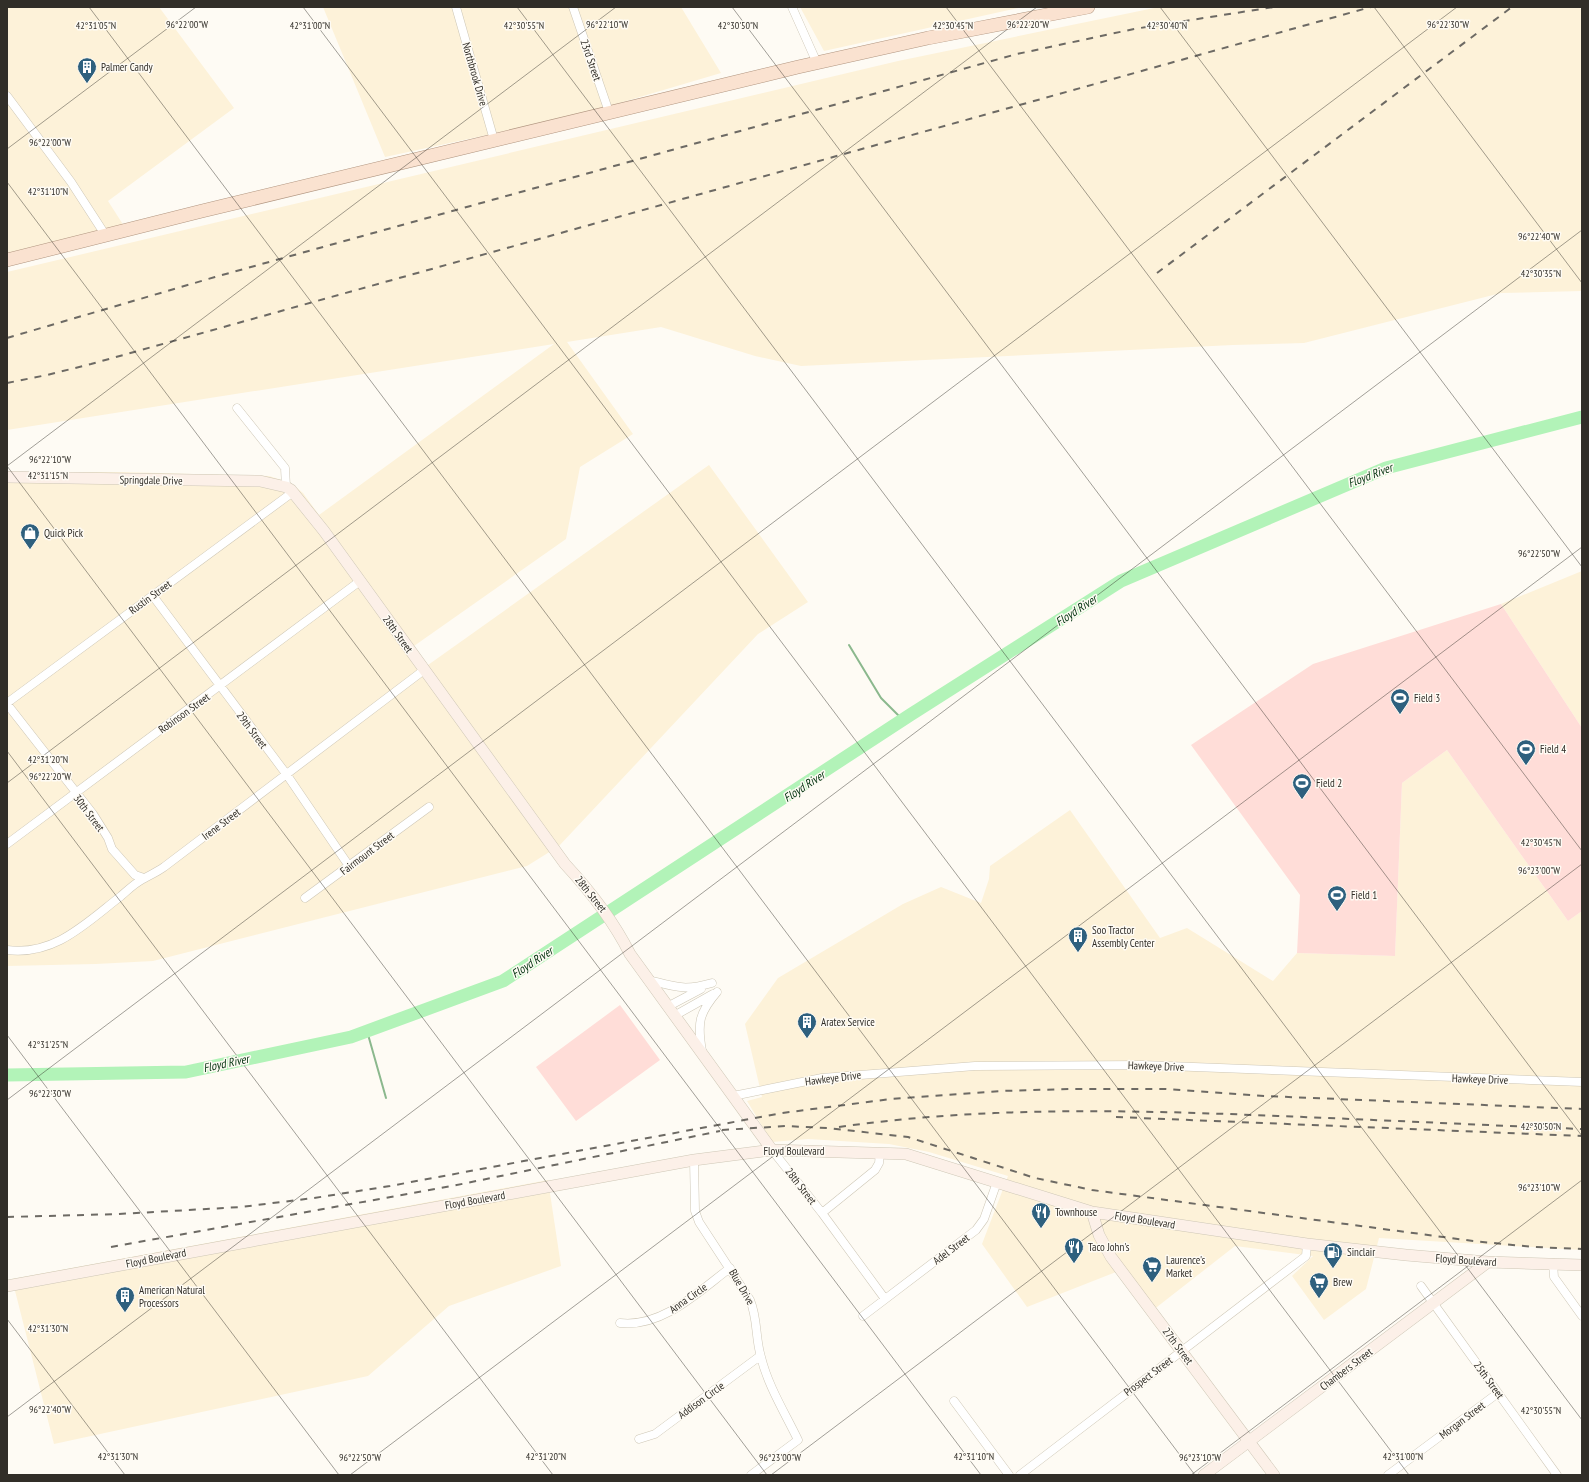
<svg xmlns="http://www.w3.org/2000/svg" width="1589" height="1482" font-family="'PT Sans Narrow',sans-serif">
<style>
.built{fill:#fdf2d9}
.green{fill:#ffddd8}
.lines{fill:none;stroke-linecap:round;stroke-linejoin:round}
.stream{stroke:#8bb88d;stroke-width:2}
.river{stroke:#b2f3b8;stroke-width:13}
.street-casing{stroke:#cec7b6;stroke-width:9}
.secondary-casing{stroke:#cec7b6;stroke-width:12}
.primary-casing{stroke:#b19681;stroke-width:14}
.street{stroke:#fff;stroke-width:8}
.secondary{stroke:#fcf0e8;stroke-width:11}
.primary{stroke:#fae2d0;stroke-width:13}
.rail{stroke:#6d6a64;stroke-width:2;stroke-dasharray:7 7;stroke-linecap:butt}
.ticks{fill:none;stroke:#312e28;stroke-width:1;stroke-opacity:0.45}
.labels{text-anchor:middle;dominant-baseline:central;stroke-width:3;stroke-linejoin:round;paint-order:stroke}
.street-label{font-size:11px;fill:#312e28;stroke:#fefbf4}
.poi-label{font-size:11px;fill:#312e28;stroke:#fefbf4;text-anchor:start}
.water-label{font-size:12px;font-style:italic;fill:#03330f;stroke:#fefbf4}
.ticks-label{font-size:10px;text-anchor:middle;fill:#312e28;stroke:#fefbf4;stroke-width:3;stroke-linejoin:round;paint-order:stroke}
</style>
<rect width="100%" height="100%" fill="#fefbf4"/>
<path class="built" d="M7,7H159L234,108L108,201L124,226L7,255Z
M323,7H681L721,73L579,115L385,157Z
M800,7H1023L824,51Z
M1159,7H1579L1582,10V291L1501,293L1304,343L1233,345L801,366L755,356L661,327L567,342L633,434L580,467L566,539L414,646L428,665L709,465L808,602L758,634L559,846L527,866L153,961L96,964L7,966V484L17,472H123L269,476L291,483L303,493L319,515L554,344L7,430V272L898,61Z
M1582,571V728L1501,604Z
M1447,750L1568,921L1582,911V1250L1379,1238L1366,1289L1324,1320L1292,1276L1313,1256L1235,1246L1148,1314L1116,1272L1027,1307L982,1244L1008,1176L929,1152L889,1144L808,1139L772,1142L747,1101L762,1097L745,1024L778,978L903,904L941,887L981,903L989,879L990,866L1070,810L1160,938L1187,928L1273,981L1297,953L1395,956L1402,783Z
M548,1180L561,1266L449,1306L368,1376L54,1444L12,1279Z"/>
<path class="green" d="M1501,604L1582,728V911L1568,921L1447,750L1402,783L1395,956L1297,953L1300,895L1191,745L1313,664Z
M620,1005L660,1060L576,1121L536,1067Z"/>
<g class="lines">
<path class="stream" d="M849,645L881,698L903,720
M367,1031L386,1098"/>
<path class="river" d="M7,1075L186,1072L351,1037L503,981L910,715L1121,581L1386,468L1582,417"/>
<defs>
<path id="street" d="M456,7L494,140
M573,7L609,112
M792,7L817,63
M7,96L71,182L106,236
M237,408L285,468L286,487
M153,596L287,775L349,866
M7,703L293,492
M7,704L93,814L108,838L112,849L135,875L144,878
M7,844L360,581
M305,898L429,807
M7,950C55,956 86,923 121,896C128,890 135,883 143,879C150,875 157,872 164,867L424,670
M649,980C676,987 684,991 712,983
M667,1007L701,989
M674,1016L713,994
M702,1051C697,1023 699,1013 717,992
M733,1096L822,1078L975,1066L1142,1065L1582,1082
M772,1150L822,1213L885,1299
M694,1160L695,1211L699,1222L750,1300C758,1319 755,1337 761,1357C768,1386 785,1413 798,1440L751,1475
M822,1213L875,1170L879,1163L880,1153
M1553,1263L1554,1277L1582,1316
M1421,1286L1557,1475
M863,1316L976,1230L984,1219L997,1182
M620,1323C662,1328 698,1292 730,1268
M954,1401L1009,1475
M639,1439L655,1434L760,1356
M1020,1475L1306,1256L1307,1244
M1388,1475L1498,1393"/>
<path id="secondary" d="M7,477L260,481L286,487L291,490L324,531L565,864C591,892 613,920 630,954L772,1150
M1092,1212L1099,1235L1111,1257L1274,1475
M7,1286L694,1160L772,1150L906,1154L1092,1212L1307,1244L1406,1255L1488,1262L1582,1265
M1204,1475L1488,1262"/>
<path id="primary" d="M7,260L202,211L798,67L928,38L1088,7"/>
</defs>
<use href="#street" class="street-casing"/>
<use href="#secondary" class="secondary-casing"/>
<use href="#primary" class="primary-casing"/>
<use href="#street" class="street"/>
<use href="#secondary" class="secondary"/>
<use href="#primary" class="primary"/>
<path class="rail" d="M1157,273L1512,7
M7,338L215,277L1017,54L1134,29L1274,7
M7,383L47,375L91,364L1371,7
M1116,1117L1582,1136
M839,1127C985,1106 1132,1110 1279,1116C1380,1120 1481,1125 1582,1129
M722,1130L786,1126L827,1128L908,1137L1035,1178L1092,1190L1473,1241L1534,1247L1582,1249
M7,1217L119,1214L241,1207L314,1198L390,1186L782,1113L891,1099L1001,1091L1069,1089H1166L1264,1096L1582,1109
M111,1247L452,1186L720,1131"/>
</g>
<path class="ticks" d="M89,7L1195,1475M303,7L1409,1475M517,7L1582,1420M732,7L1582,1136M946,7L1582,851M1160,7L1582,567M1374,7L1582,283M7,149L196,7M7,182L981,1475M7,466L616,7M7,466L767,1475M7,751L553,1475M7,783L1037,7M7,1035L339,1475M7,1100L1457,7M7,1319L125,1475M7,1417L1582,230M350,1475L1582,547M771,1475L1582,864M1191,1475L1582,1180"/>
<defs>
<symbol id="building-pin" viewBox="-11 -11 22 30"><path d="M0 17L-7.5 6A9.5 9.5 0 1 1 7.5 6Z" fill="#2e607e" stroke="#fefbf4"/><path d="M-4-6H4V6H1V3H-1V6H-4ZM-2.5-4.3h1.7v1.8h-1.7ZM.8-4.3h1.7v1.8H.8ZM-2.5-1h1.7V.8h-1.7ZM.8-1h1.7V.8H.8Z" fill="#fff"/></symbol>
<symbol id="shop-pin" viewBox="-11 -11 22 30"><path d="M0 17L-7.5 6A9.5 9.5 0 1 1 7.5 6Z" fill="#2e607e" stroke="#fefbf4"/><path d="M-5-2.5h2.3a2.7 3.5 0 0 1 5.4 0H5L5.5 6h-11ZM-1.5-2.5h3a1.5 2.3 0 0 0-3 0Z" fill="#fff"/></symbol>
<symbol id="stadium-pin" viewBox="-11 -11 22 30"><path d="M0 17L-7.5 6A9.5 9.5 0 1 1 7.5 6Z" fill="#2e607e" stroke="#fefbf4"/><path d="M0-5a6.5 5 0 1 0 0 10a6.5 5 0 1 0 0-10ZM-3.5-1.8h7v3.6h-7Z" fill="#fff"/></symbol>
<symbol id="restaurant-pin" viewBox="-11 -11 22 30"><path d="M0 17L-7.5 6A9.5 9.5 0 1 1 7.5 6Z" fill="#2e607e" stroke="#fefbf4"/><path d="M-5-6h1v4h1v-4h1v4h1v-4h1v5L-1.5 .5V6h-2V.5L-5-1ZM5-6V6H3V1.5H1.5Q1.5-4 5-6Z" fill="#fff"/></symbol>
<symbol id="fuel-pin" viewBox="-11 -11 22 30"><path d="M0 17L-7.5 6A9.5 9.5 0 1 1 7.5 6Z" fill="#2e607e" stroke="#fefbf4"/><path d="M-5.5-6h7V0h2V4h1.3V-2.5L3-4.5l.8-.8L6-3V5H2.5V1h-1V6h-7ZM-4.2-4.7v3.2H.2V-4.7Z" fill="#fff"/></symbol>
<symbol id="supermarket-pin" viewBox="-11 -11 22 30"><path d="M0 17L-7.5 6A9.5 9.5 0 1 1 7.5 6Z" fill="#2e607e" stroke="#fefbf4"/><path d="M-6-5.5h2.5l.6 2H6L4.5 2H-2.5L-4.4-4H-6ZM-1.5 3.2a1.3 1.3 0 1 0 .1 0ZM3 3.2a1.3 1.3 0 1 0 .1 0Z" fill="#fff"/></symbol>
</defs>
<g fill-rule="evenodd">
<use href="#building-pin" x="76" y="56" width="22" height="30"/>
<use href="#shop-pin" x="19" y="522" width="22" height="30"/>
<use href="#stadium-pin" x="1389" y="687" width="22" height="30"/>
<use href="#stadium-pin" x="1515" y="738" width="22" height="30"/>
<use href="#stadium-pin" x="1291" y="772" width="22" height="30"/>
<use href="#stadium-pin" x="1326" y="884" width="22" height="30"/>
<use href="#building-pin" x="1067" y="925" width="22" height="30"/>
<use href="#building-pin" x="796" y="1011" width="22" height="30"/>
<use href="#restaurant-pin" x="1030" y="1201" width="22" height="30"/>
<use href="#restaurant-pin" x="1063" y="1236" width="22" height="30"/>
<use href="#fuel-pin" x="1322" y="1241" width="22" height="30"/>
<use href="#supermarket-pin" x="1141" y="1255" width="22" height="30"/>
<use href="#supermarket-pin" x="1308" y="1271" width="22" height="30"/>
<use href="#building-pin" x="114" y="1285" width="22" height="30"/>
</g>
<g class="labels">
<g class="street-label">
<text transform="translate(591 60) rotate(71)">23rd Street</text>
<text transform="translate(475 74) rotate(74)">Northbrook Drive</text>
<text transform="translate(151 480) rotate(1)">Springdale Drive</text>
<text transform="translate(150 597) rotate(-36)">Rustin Street</text>
<text transform="translate(398 634) rotate(54)">28th Street</text>
<text transform="translate(184 713) rotate(-36)">Robinson Street</text>
<text transform="translate(252 730) rotate(53)">29th Street</text>
<text transform="translate(89 813) rotate(53)">30th Street</text>
<text transform="translate(221 824) rotate(-37)">Irene Street</text>
<text transform="translate(367 853) rotate(-37)">Fairmount Street</text>
<text transform="translate(591 894) rotate(51)">28th Street</text>
<text transform="translate(1156 1066) rotate(2)">Hawkeye Drive</text>
<text transform="translate(833 1078) rotate(-7)">Hawkeye Drive</text>
<text transform="translate(1480 1079) rotate(2)">Hawkeye Drive</text>
<text x="794" y="1151">Floyd Boulevard</text>
<text transform="translate(801 1186) rotate(52)">28th Street</text>
<text transform="translate(475 1200) rotate(-10)">Floyd Boulevard</text>
<text transform="translate(1145 1220) rotate(9)">Floyd Boulevard</text>
<text transform="translate(951 1249) rotate(-37)">Adel Street</text>
<text transform="translate(156 1258) rotate(-11)">Floyd Boulevard</text>
<text transform="translate(1466 1260) rotate(4)">Floyd Boulevard</text>
<text transform="translate(742 1287) rotate(60)">Blue Drive</text>
<text transform="translate(688 1298) rotate(-35)">Anna Circle</text>
<text transform="translate(1178 1346) rotate(53)">27th Street</text>
<text transform="translate(1346 1369) rotate(-37)">Chambers Street</text>
<text transform="translate(1148 1376) rotate(-37)">Prospect Street</text>
<text transform="translate(1489 1380) rotate(54)">25th Street</text>
<text transform="translate(701 1400) rotate(-36)">Addison Circle</text>
<text transform="translate(1462 1420) rotate(-37)">Morgan Street</text>
</g>
<g class="poi-label">
<text x="101" y="67">Palmer Candy</text>
<text x="44" y="533">Quick Pick</text>
<text x="1414" y="698">Field 3</text>
<text x="1540" y="749">Field 4</text>
<text x="1316" y="783">Field 2</text>
<text x="1351" y="895">Field 1</text>
<text x="1092" y="930">Soo Tractor<tspan x="1092" dy="13">Assembly Center</tspan></text>
<text x="821" y="1022">Aratex Service</text>
<text x="1055" y="1212">Townhouse</text>
<text x="1088" y="1247">Taco John's</text>
<text x="1347" y="1252">Sinclair</text>
<text x="1166" y="1260">Laurence's<tspan x="1166" dy="13">Market</tspan></text>
<text x="1333" y="1282">Brew</text>
<text x="139" y="1290">American Natural<tspan x="139" dy="13">Processors</tspan></text>
</g>
<g class="water-label">
<text transform="translate(1370 475) rotate(-21)">Floyd River</text>
<text transform="translate(1076 610) rotate(-33)">Floyd River</text>
<text transform="translate(804 786) rotate(-33)">Floyd River</text>
<text transform="translate(532 962) rotate(-33)">Floyd River</text>
<text transform="translate(226 1063) rotate(-12)">Floyd River</text>
</g>
</g>
<g class="ticks-label">
<text x="187" y="28">96°22'00"W</text>
<text x="607" y="28">96°22'10"W</text>
<text x="1028" y="28">96°22'20"W</text>
<text x="1448" y="28">96°22'30"W</text>
<text x="96" y="29">42°31'05"N</text>
<text x="310" y="29">42°31'00"N</text>
<text x="524" y="29">42°30'55"N</text>
<text x="738" y="29">42°30'50"N</text>
<text x="953" y="29">42°30'45"N</text>
<text x="1167" y="29">42°30'40"N</text>
<text x="50" y="146">96°22'00"W</text>
<text x="48" y="195">42°31'10"N</text>
<text x="1539" y="240">96°22'40"W</text>
<text x="1541" y="277">42°30'35"N</text>
<text x="50" y="463">96°22'10"W</text>
<text x="48" y="479">42°31'15"N</text>
<text x="1539" y="557">96°22'50"W</text>
<text x="48" y="763">42°31'20"N</text>
<text x="50" y="780">96°22'20"W</text>
<text x="1541" y="846">42°30'45"N</text>
<text x="1539" y="874">96°23'00"W</text>
<text x="48" y="1048">42°31'25"N</text>
<text x="50" y="1097">96°22'30"W</text>
<text x="1541" y="1130">42°30'50"N</text>
<text x="1539" y="1191">96°23'10"W</text>
<text x="48" y="1332">42°31'30"N</text>
<text x="50" y="1413">96°22'40"W</text>
<text x="1541" y="1414">42°30'55"N</text>
<text x="118" y="1460">42°31'30"N</text>
<text x="546" y="1460">42°31'20"N</text>
<text x="974" y="1460">42°31'10"N</text>
<text x="1403" y="1460">42°31'00"N</text>
<text x="360" y="1461">96°22'50"W</text>
<text x="780" y="1461">96°23'00"W</text>
<text x="1200" y="1461">96°23'10"W</text>
</g>
<rect width="1589" height="1482" fill="none" stroke="#312e28" stroke-width="16"/>
</svg>
